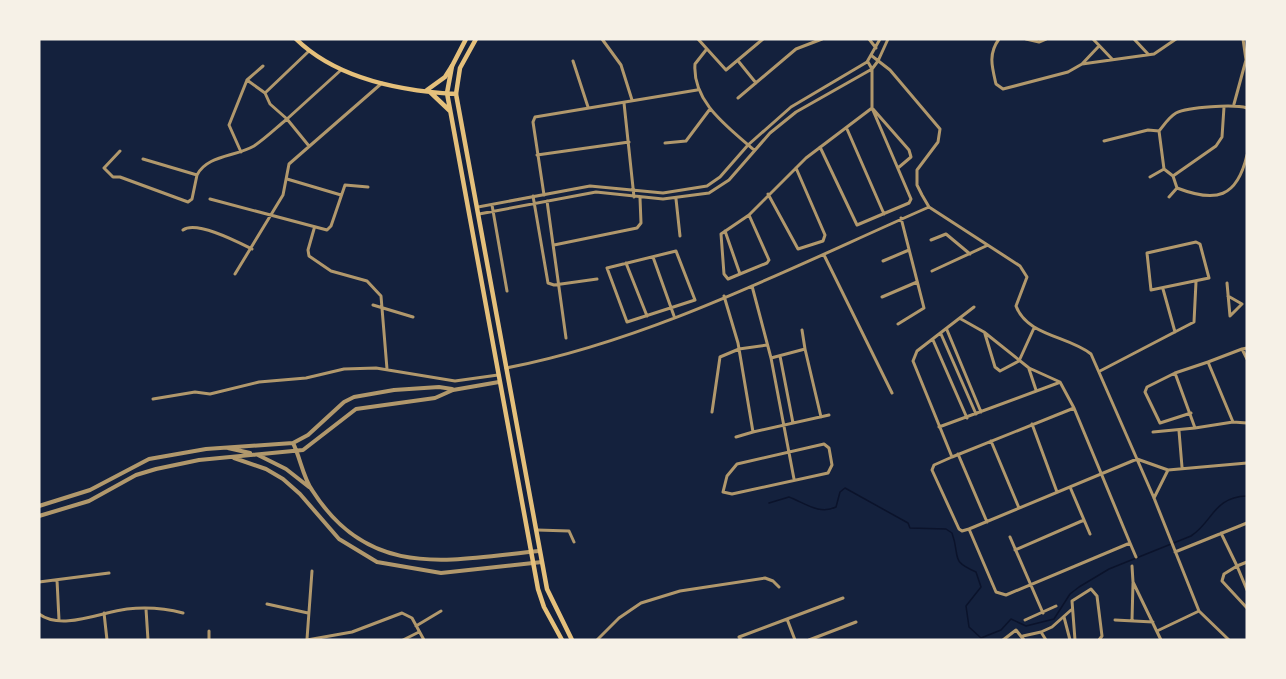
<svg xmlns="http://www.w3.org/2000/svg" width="1286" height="679" font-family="'Nunito Sans',sans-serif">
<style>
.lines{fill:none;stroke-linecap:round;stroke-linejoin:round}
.stream{stroke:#0b132b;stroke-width:1.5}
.minor{stroke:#b1986c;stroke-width:3}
.tertiary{stroke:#b1986c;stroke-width:4}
.primary{stroke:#e5c07b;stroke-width:4.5}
.trunk{stroke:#e5c07b;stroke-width:4.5}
</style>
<rect width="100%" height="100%" fill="#14213d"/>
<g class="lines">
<path class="stream" d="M769,503L789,497C805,503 819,515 836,507L840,492L845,488L908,523L910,528L946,529L952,533C961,558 949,560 976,572L981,587L966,606L969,627L981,638L1001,630L1011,619L1026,626L1054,619L1070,594L1079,587L1109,569L1191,536C1213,522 1213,497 1247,496"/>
<path class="minor" d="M602,39L621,65L632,100
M698,39L726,70L763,39
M869,39L876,48
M999,39C988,54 992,67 996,84L1003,89L1068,72L1082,64L1099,46
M1026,39L1039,42L1046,39
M1093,39L1112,59
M1134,39L1148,54
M706,50L695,64C692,102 728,127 754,150
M872,56L890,70L940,129L938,142L917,170V185L922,195L929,207L1020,266L1027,277L1016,306C1027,336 1069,336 1091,354L1154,498L1199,611L1229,640
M573,61L588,107
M739,62L756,83
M1082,64L1154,54L1176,39
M247,80L263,66
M738,98L796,49L822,39
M624,103L634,197
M1234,104L1246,60L1243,39
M1247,108C1234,104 1188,107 1176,113C1169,117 1164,125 1159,131L1164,169L1173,176L1177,188C1216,203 1237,198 1247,155
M873,109L909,150L911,157L898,168
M847,129L884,214
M1104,141L1148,130L1159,131
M665,143L686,141L710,109
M309,146L287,119L341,70
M820,147L857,225L909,203L911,199L872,108
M120,151L104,168L113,177H120L188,202L192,199L197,175
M241,152L229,125L247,80L265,93L309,51
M537,155L629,142
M143,159L197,175C207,155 235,157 254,146C266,138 276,128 287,119L270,104L265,93
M1173,176L1216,146L1222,137L1224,107
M1150,177L1164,169
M287,179L341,195
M768,194L798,249L823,241L825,235L796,168
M544,195L533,122L535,117L697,90
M533,196L548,283L554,285L597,279
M1169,197L1177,188
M210,199L327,230L331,226L345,185L368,187
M676,199L680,236
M547,201L566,338
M492,205L507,291
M478,207L590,186L663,193L707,186L720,177L748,145L791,107L867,62L880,39
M479,214L596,192L663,199L709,193L729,180L770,133L796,112L872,69L878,61L888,39
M314,229L308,250L309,256L331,271L367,281L381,296L387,369
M183,230C196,220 238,242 252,249
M725,231L740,274L728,279L724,274L721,234L749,215L806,158L872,108V69L868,62
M931,240L946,234L970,254
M1196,242L1200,244L1209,278L1151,290L1147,253Z
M554,245L637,228L641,223L640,198
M676,251L695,300L627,322L607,268Z
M824,255L892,393
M653,257L674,316
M883,261L909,250
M626,263L647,316
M932,271L986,246
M235,274L283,195L289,164L382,83
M740,274L767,263L769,260L749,215
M1227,283L1230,316L1242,304L1228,296
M752,286L771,358L794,479
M1163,289L1175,332
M724,296L738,343L753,432L829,415
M882,297L917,282
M373,305L413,317
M961,319L984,332L1029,368L1060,382L1074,408L1130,543L1006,595L996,592L969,529L962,531L959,529L932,470L934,465L952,457L913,361L917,351L974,307
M898,324L924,308L901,218
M802,330L805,349
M947,330L981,412
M941,334L976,414
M985,334L995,367L1000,371L1019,361L1034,328
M933,340L967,418
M1247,348L1242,349L1247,359
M1242,349L1208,362L1233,422L1247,423
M780,356L793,423
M771,358L805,349L821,417
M1208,362L1175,373L1195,428L1233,422
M506,368C652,340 794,266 929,207
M1029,369L1036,390
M1100,371L1194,322L1196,282
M1175,373L1147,387L1145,392L1160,423L1191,413
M153,399L195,392L210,394L259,382L306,378L344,369L376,368L455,381L498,375
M712,412L720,357L739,349L767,345
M1032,424L1057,492
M939,427L1058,383
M1179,431L1182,467
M1153,432L1195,428
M736,437L753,432
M991,441L1019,508
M824,444L829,448L832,465L828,473L732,494L723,492L727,476L737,464Z
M958,454L987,522
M952,457L1074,408
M1070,487L1090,534
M1154,498L1168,470
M969,529L1137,459L1168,470L1247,463
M537,530L569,531L574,542
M1221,533L1237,566L1224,574L1222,581L1247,608
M1010,537L1043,613
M1130,543L1136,557
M1015,550L1084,520
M1175,552L1247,523
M1247,562L1237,566L1247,590
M1132,566L1133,582L1161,640
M57,580L59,620
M39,582L109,573
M267,604L308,613
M146,609L148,640
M104,613L107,640
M39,614C62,631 101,612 127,609C146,607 164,608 183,613
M1064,617L1070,640
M787,619L843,598
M1025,620L1056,606
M1115,620L1153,622
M1132,620L1133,583
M416,626L441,611
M1157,631L1199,611
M1023,636L1041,632
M307,639L312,571
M209,640V631
M307,640L352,632L402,613L412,618L424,640
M403,640L419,632
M597,640L619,618L641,603L680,591L765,578L773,581L779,587
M741,640L739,637L787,619L795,640
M809,640L856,622
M1003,640L1016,630L1024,640
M1046,640L1041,632L1052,627L1071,610
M1075,640L1072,601L1091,589L1097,596L1102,636L1099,640"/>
<path class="tertiary" d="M293,443C300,457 303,477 312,490C370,581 448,560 539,551
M228,448L250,453
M258,455L286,469L309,487
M234,458L266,469L283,479L300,494L339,539L377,562L441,573L542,562
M39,506L90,490L149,459L206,449L293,443L308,435L344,402L354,397L394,390L439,387L452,389
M39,516L89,501L136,475L156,469L199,460L303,450L356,409L435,398L453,390L499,382"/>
<path class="primary" d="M447,93L452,66L466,39
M456,94L460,68L476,39"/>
<path class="trunk" d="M296,39C337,79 400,91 456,94L547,589L572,640
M427,90L445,77L452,66
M430,92L450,111
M447,93L538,589L544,607L562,640"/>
</g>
<rect width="1286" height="679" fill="none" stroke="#f6f1e7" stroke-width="81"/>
</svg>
